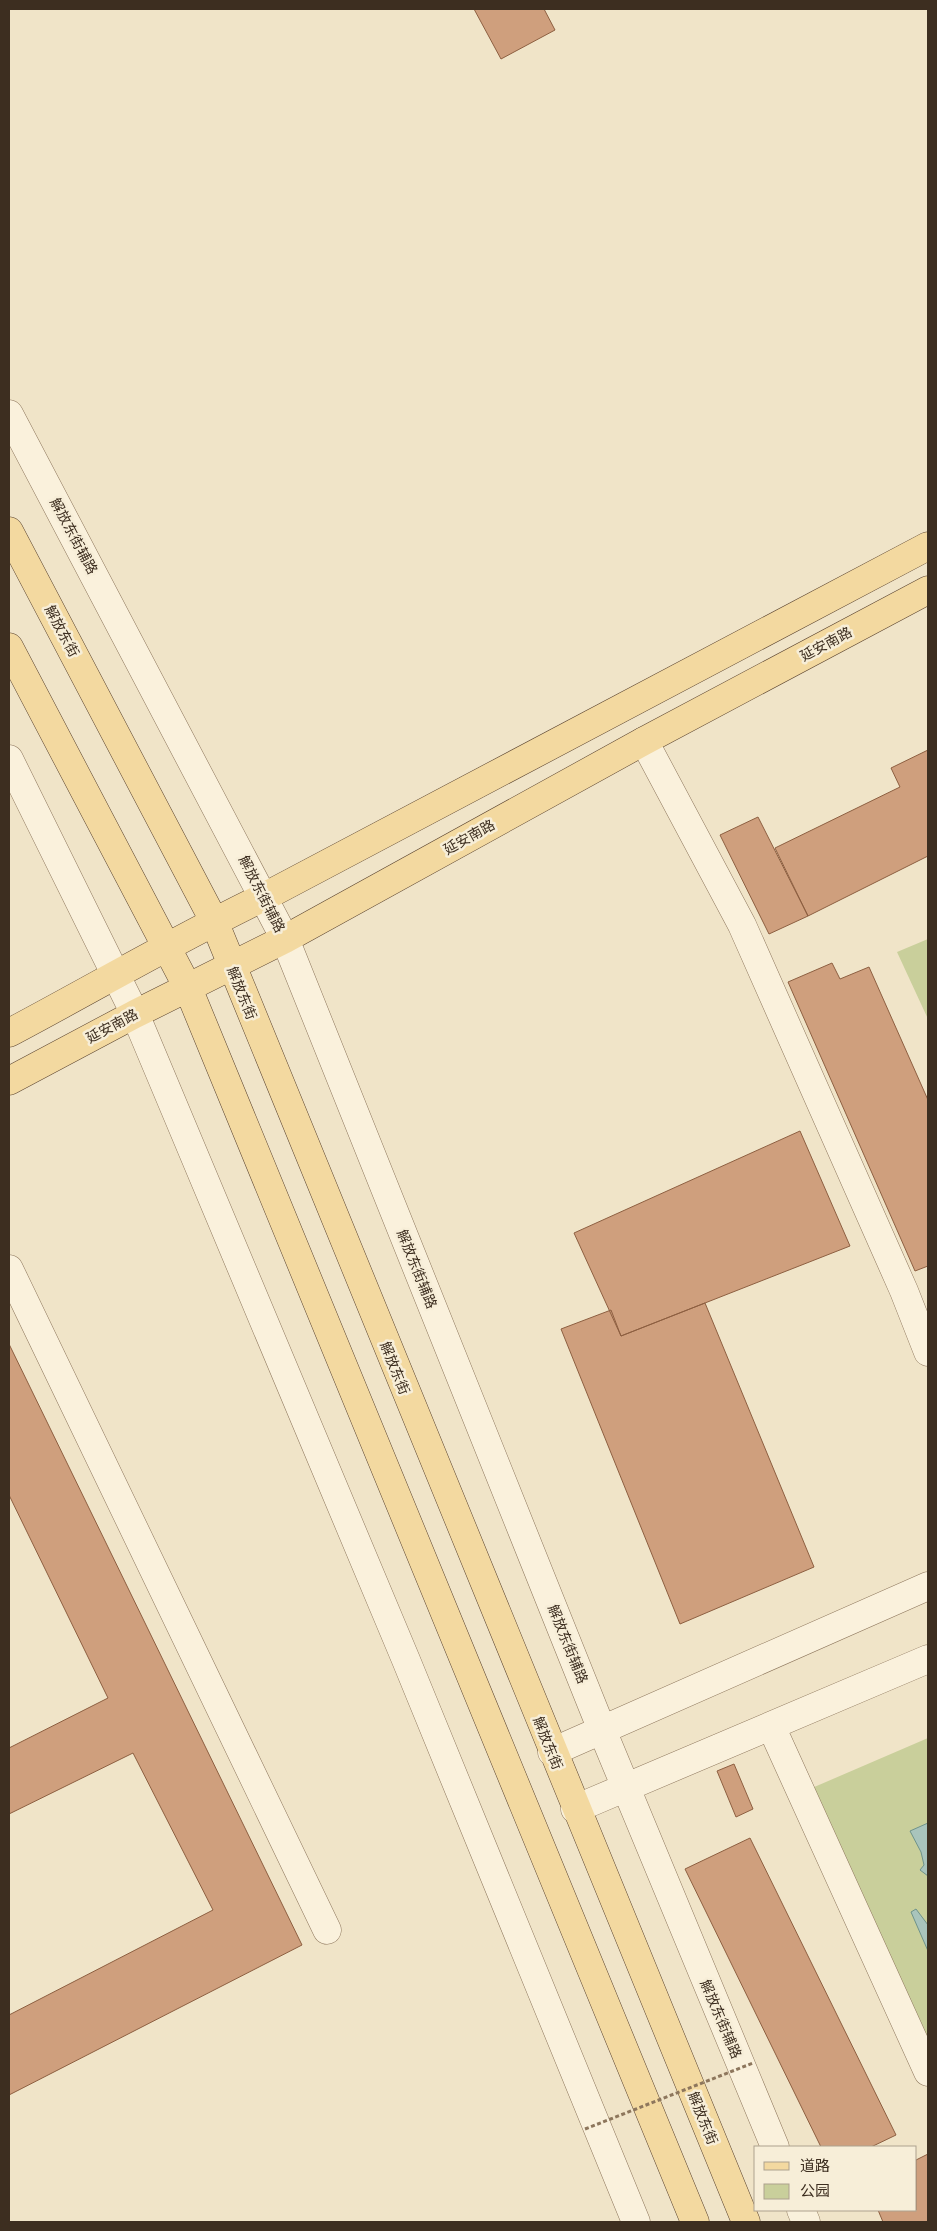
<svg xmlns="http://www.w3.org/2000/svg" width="937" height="2231" font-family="Merriweather,'Noto Sans SC',serif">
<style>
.green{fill:#c9cf9b}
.water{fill:#a9c4bc;stroke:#6f938a}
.building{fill:#cf9f7d;stroke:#8d5f41}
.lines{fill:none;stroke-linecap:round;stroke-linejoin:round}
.minor-casing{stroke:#8d765c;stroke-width:29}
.major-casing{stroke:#5b4430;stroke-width:29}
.minor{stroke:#faf1dc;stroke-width:28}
.major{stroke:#f3d9a0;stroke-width:28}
.path-bridge{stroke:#8d765c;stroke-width:3;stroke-dasharray:4 2.5;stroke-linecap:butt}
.labels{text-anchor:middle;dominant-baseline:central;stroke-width:5;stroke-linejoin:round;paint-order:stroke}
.street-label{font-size:14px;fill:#3d2e20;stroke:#f7eed8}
</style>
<rect width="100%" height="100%" fill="#f0e4c8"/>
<path class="green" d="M928,939V1019L897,952Z
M928,1738V2055L805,1791Z"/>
<path class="water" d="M928,1823V1876L920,1870L924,1865L921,1852L910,1831Z
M916,1909L928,1925V1951L911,1912Z"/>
<path class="building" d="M474,9H544L555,30L501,59Z
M928,750V856L808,916L775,848L900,787L891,768Z
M758,817L808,916L769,934L720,835Z
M832,963L840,979L869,967L928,1100V1266L915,1271L788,982Z
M800,1131L850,1246L621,1336L574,1233Z
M705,1303L814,1567L680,1624L561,1329L611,1310L621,1336Z
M9,1344L302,1945L9,2095V2015L213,1910L133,1753L9,1814V1748L108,1698L9,1495Z
M734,1764L753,1809L736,1817L717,1771Z
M750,1838L896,2135L871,2147H821L685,1869Z
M928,2154V2222H883L878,2210H916V2160Z"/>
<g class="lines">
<defs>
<path id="minor" d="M9,414L285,939L602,1730L775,2147
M644,741L742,925L904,1291L928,1352
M9,759L135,1014L406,1660L636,2222
M9,1269L327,1930
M771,1726L928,2072
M552,1752L928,1586
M575,1809L928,1659
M801,2210L806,2222"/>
<path id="major" d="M9,531L214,921L746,2222
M9,647L188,988L695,2222
M9,1033C94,988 177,939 264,897L928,546
M9,1081L135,1014L285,939L644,741L928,590"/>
</defs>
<use href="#minor" class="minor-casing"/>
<use href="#major" class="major-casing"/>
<use href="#minor" class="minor"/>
<use href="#major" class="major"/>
<path class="path-bridge" d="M585,2129L753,2063"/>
</g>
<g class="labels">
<g class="street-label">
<text transform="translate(74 536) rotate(62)">解放东街辅路</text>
<text transform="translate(62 631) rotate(62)">解放东街</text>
<text transform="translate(826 644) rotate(-28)">延安南路</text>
<text transform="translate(469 837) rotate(-29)">延安南路</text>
<text transform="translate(262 894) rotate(63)">解放东街辅路</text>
<text transform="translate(242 993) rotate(68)">解放东街</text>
<text transform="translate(112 1026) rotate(-28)">延安南路</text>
<text transform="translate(417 1269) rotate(68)">解放东街辅路</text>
<text transform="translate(395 1368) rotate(68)">解放东街</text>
<text transform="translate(568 1644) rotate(68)">解放东街辅路</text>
<text transform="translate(548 1743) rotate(68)">解放东街</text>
<text transform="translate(721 2019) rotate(67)">解放东街辅路</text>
<text transform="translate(703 2118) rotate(68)">解放东街</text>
</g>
</g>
<rect width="937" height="2231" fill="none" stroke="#3d2e20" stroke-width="20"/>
<rect x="754" y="2146" width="162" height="65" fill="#f7eed8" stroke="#ada18e"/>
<rect x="764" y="2162" width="25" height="8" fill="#f3d9a0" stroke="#ada18e"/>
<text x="800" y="2171" font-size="15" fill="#3d2e20">道路</text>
<rect x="764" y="2184" width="25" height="15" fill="#c9cf9b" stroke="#ada18e"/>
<text x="800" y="2196" font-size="15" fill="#3d2e20">公园</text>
</svg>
